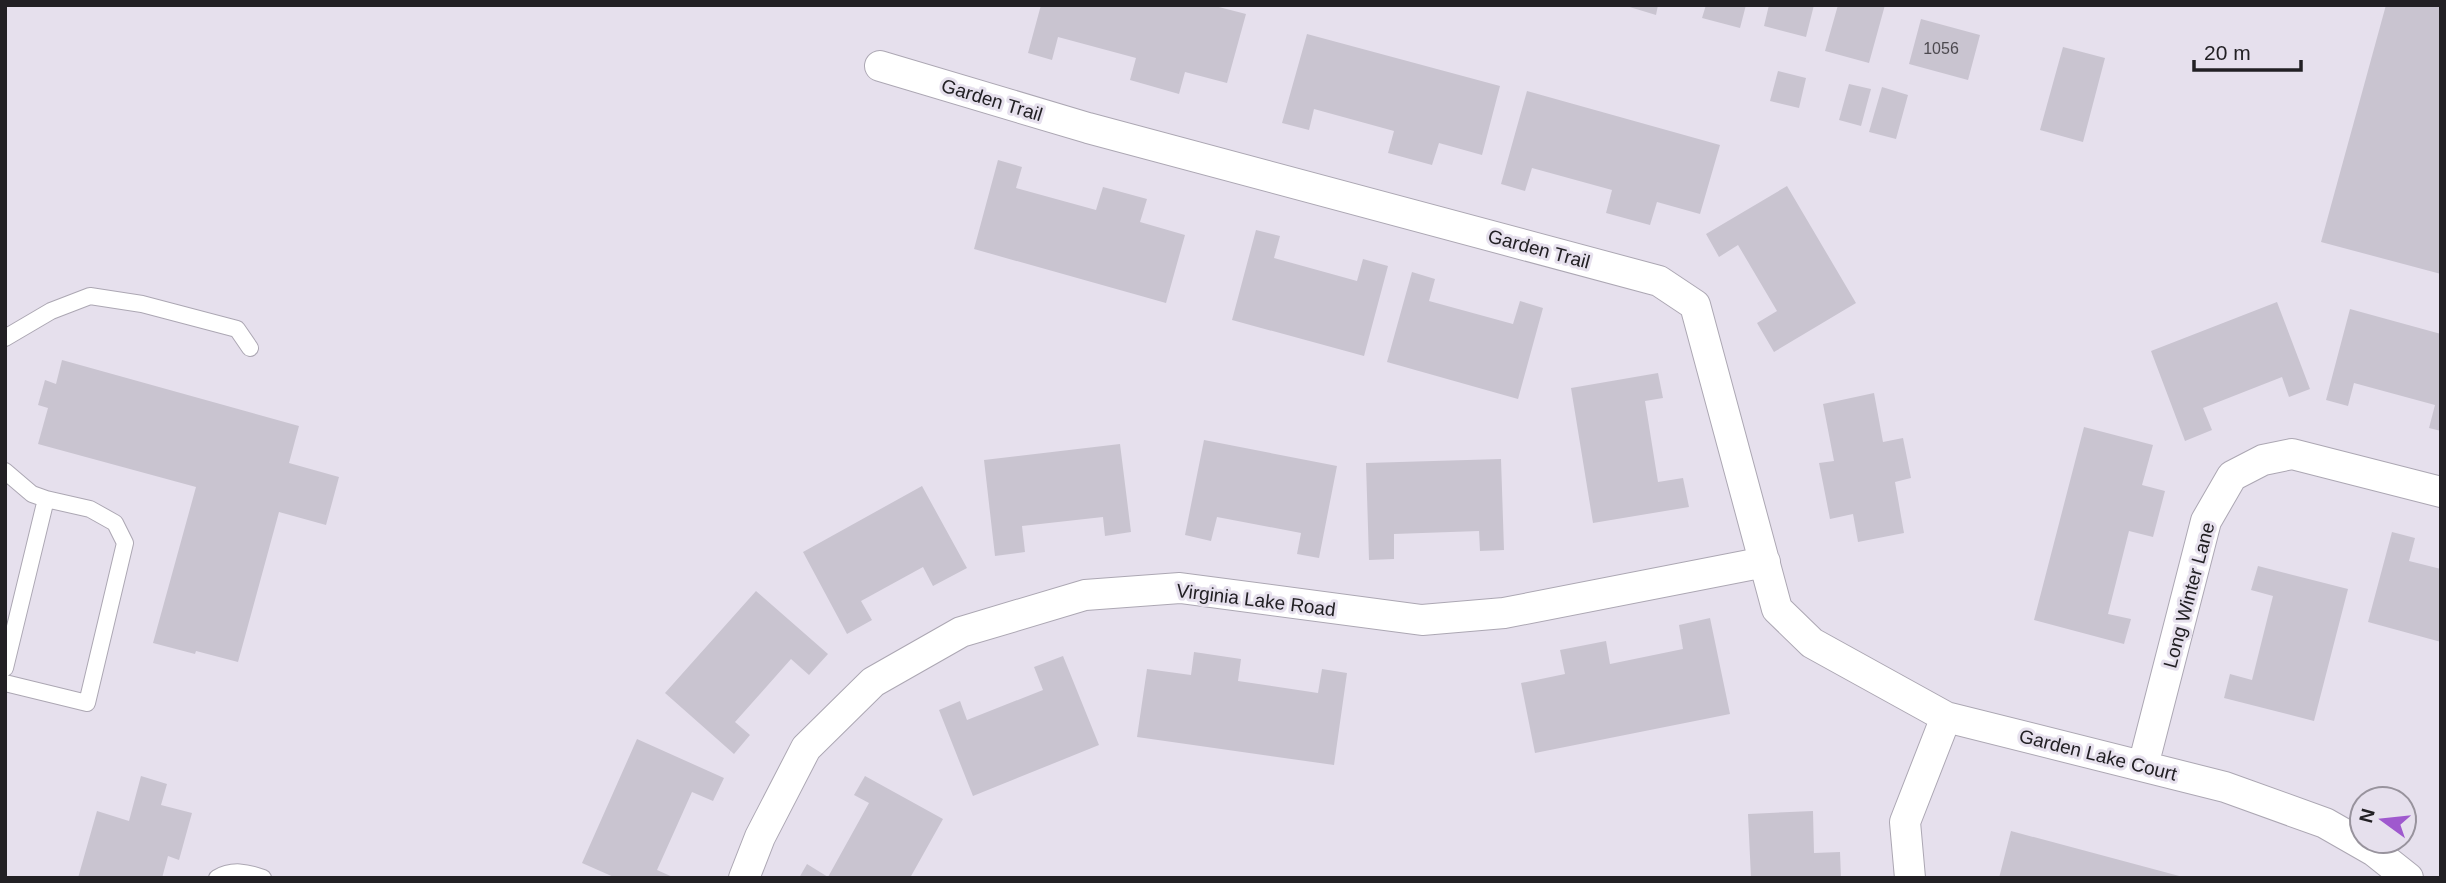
<svg xmlns="http://www.w3.org/2000/svg" width="2446" height="883" font-family="Helvetica,sans-serif">
<style>
.building{fill:#c9c4d0}
.lines{fill:none;stroke-linecap:round;stroke-linejoin:round}
.lane-casing{stroke:#aca7b3;stroke-width:18}
.street-casing{stroke:#aca7b3;stroke-width:32}
.lane{stroke:#fff;stroke-width:16}
.street{stroke:#fff;stroke-width:30}
.labels{text-anchor:middle;dominant-baseline:central;stroke-width:6;stroke-linejoin:round;paint-order:stroke}
.number-label{font-size:16px;fill:#4c494f}
.street-label{font-size:19px;fill:#222024;stroke:#e6e0ed}
</style>
<rect width="100%" height="100%" fill="#e6e0ed"/>
<path class="building" d="M1041,5H1211L1246,14L1227,83L1185,72L1179,94L1130,80L1136,58L1058,37L1052,60L1028,53Z
M1623,5H1658L1656,15Z
M1706,5H1746L1740,28L1702,18Z
M1769,5H1814L1806,37L1764,26Z
M1838,5H1885L1869,63L1825,51Z
M2386,5H2441V274L2321,242Z
M1921,19L1980,35L1968,80L1909,64Z
M1307,34L1500,86L1482,155L1439,143L1432,165L1388,153L1394,131L1314,109L1309,130L1282,123Z
M2063,47L2105,58L2083,142L2040,130Z
M1778,71L1806,78L1799,108L1770,101Z
M1849,84L1871,89L1861,126L1839,120Z
M1882,87L1908,95L1896,139L1869,132Z
M1527,91L1720,145L1700,214L1657,202L1650,225L1606,213L1612,190L1532,168L1525,191L1501,184Z
M998,160L1022,167L1016,188L1096,210L1103,187L1147,199L1140,222L1185,235L1166,303L974,249Z
M1787,186L1856,303L1774,352L1757,323L1777,311L1738,245L1719,257L1706,234Z
M1256,230L1280,236L1274,258L1357,281L1363,259L1388,266L1364,356L1232,320Z
M1412,272L1435,279L1429,301L1513,324L1520,301L1543,308L1518,399L1387,362Z
M2277,302L2310,389L2289,397L2282,377L2203,408L2212,430L2185,441L2151,351Z
M2350,309L2441,334V431L2429,428L2435,405L2354,383L2348,406L2326,400Z
M62,360L299,426L289,463L339,477L326,525L279,512L238,662L196,651L195,654L153,643L196,487L38,444L48,408L38,405L45,380L56,384Z
M1658,373L1663,398L1645,401L1658,482L1683,478L1689,507L1593,523L1571,388Z
M1874,393L1883,442L1903,438L1911,478L1895,482L1904,533L1858,542L1853,514L1830,519L1819,463L1834,461L1823,404Z
M2084,427L2153,445L2142,485L2165,491L2153,537L2129,531L2108,614L2131,619L2124,644L2034,620Z
M1204,440L1337,466L1319,558L1297,554L1301,533L1217,517L1211,541L1185,535Z
M1120,444L1131,532L1105,536L1103,517L1022,526L1025,552L995,556L984,460Z
M1501,459L1504,550L1480,551L1479,531L1394,534V559L1369,560L1366,463Z
M922,486L967,568L933,586L923,567L861,601L872,620L847,634L803,552Z
M2392,532L2415,538L2409,561L2441,569V642L2368,622Z
M2258,566L2348,589L2314,721L2224,698L2230,674L2252,680L2273,596L2251,590Z
M756,591L828,654L809,675L791,659L735,722L750,735L734,754L665,693Z
M1710,618L1730,714L1535,753L1521,683L1565,674L1560,650L1606,641L1610,664L1683,649L1679,625Z
M1194,652L1241,659L1238,681L1318,693L1322,669L1347,673L1334,765L1137,737L1147,669L1191,675Z
M1063,656L1099,745L973,796L939,710L960,701L967,720L1043,690L1034,667Z
M637,739L724,778L713,801L692,792L657,870L675,878H616L582,863Z
M141,776L167,784L161,805L192,813L179,860L168,856L162,878H78L97,811L129,821Z
M865,776L943,819L910,878H799L807,864L828,877L869,803L854,795Z
M1813,811L1814,853L1840,852L1841,878H1751L1748,814Z
M2011,831L2183,877L2182,878H1999Z"/>
<g class="lines">
<defs>
<path id="lane" d="M5,338L51,311L90,296L142,304L237,329L250,348
M5,471L32,494L46,499L90,509L115,523L125,543L87,703L5,683
M5,668L46,499
M217,878C232,869 247,872 263,878"/>
<path id="street" d="M880,66L1088,128L1659,281L1695,305L1777,609L1812,643L1946,717L2225,787L2325,823L2374,851L2408,878
M2143,766L2206,521L2232,476L2263,460L2292,454L2441,492
M744,878L760,837L806,748L873,682L961,632L1085,595L1180,588L1422,620L1504,613L1765,562
M1910,878L1905,822L1946,717"/>
</defs>
<use href="#lane" class="lane-casing"/>
<use href="#street" class="street-casing"/>
<use href="#lane" class="lane"/>
<use href="#street" class="street"/>
</g>
<g class="labels">
<g class="number-label">
<text x="1941" y="48">1056</text>
</g>
<g class="street-label">
<text transform="translate(992 100) rotate(17)">Garden Trail</text>
<text transform="translate(1539 249) rotate(15)">Garden Trail</text>
<text transform="translate(2189 595) rotate(-75)">Long Winter Lane</text>
<text transform="translate(1256 600) rotate(7)">Virginia Lake Road</text>
<text transform="translate(2098 755) rotate(14)">Garden Lake Court</text>
</g>
</g>
<rect width="2446" height="883" fill="none" stroke="#222024" stroke-width="14"/>
<g transform="translate(2383 820) rotate(285)"><circle r="33" fill="#e6e0ed" stroke="#98939d" stroke-width="2"/>
<path d="M0-5L12 26L0 18L-12 26Z" fill="#9f59ce"/>
<text y="-10" font-size="19" font-weight="bold" text-anchor="middle" fill="#222024">N</text>
</g>
<path d="M2194 60v10h107v-10" fill="none" stroke="#222024" stroke-width="3.5"/>
<text x="2204" y="60" font-size="21" fill="#222024" stroke="#e6e0ed" stroke-width="5" paint-order="stroke">20 m</text>
</svg>
